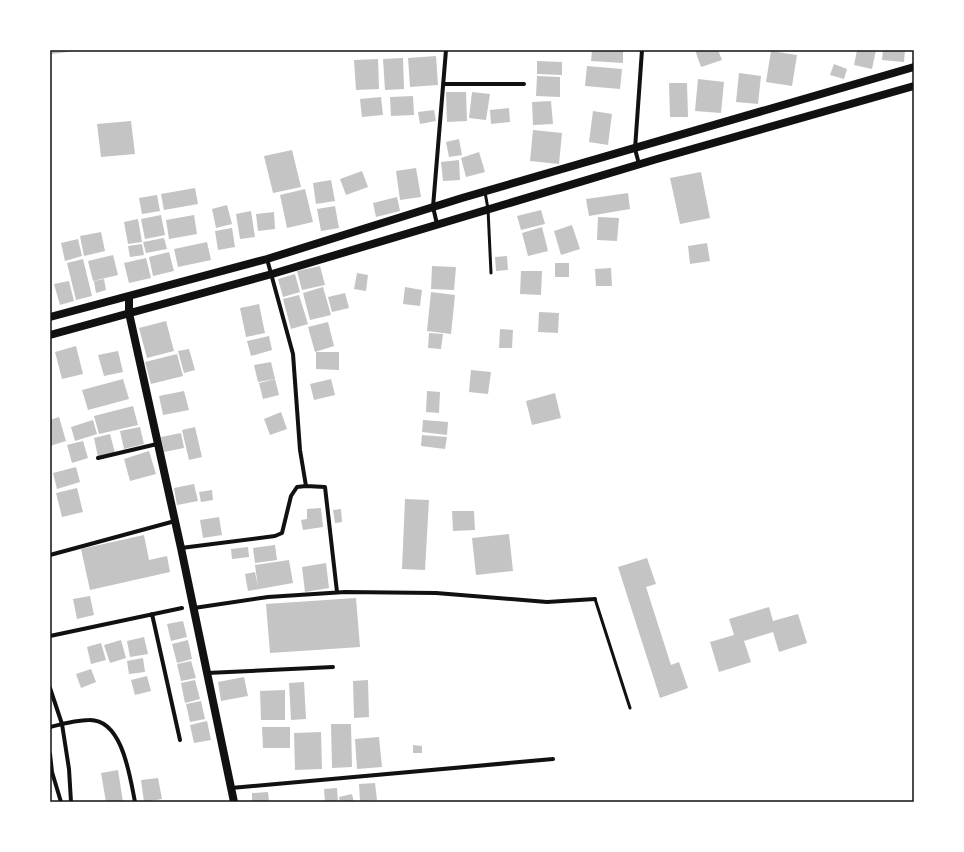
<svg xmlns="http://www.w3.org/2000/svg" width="964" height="852" font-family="Roboto,sans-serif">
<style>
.building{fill:#c4c4c4}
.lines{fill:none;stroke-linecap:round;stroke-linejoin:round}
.service{stroke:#111;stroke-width:3}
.minor{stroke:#111;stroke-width:4}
.secondary{stroke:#111;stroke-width:8}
.neatline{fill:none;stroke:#111;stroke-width:1.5}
</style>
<rect width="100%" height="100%" fill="#fff"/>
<path class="building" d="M51,50H75V51L52,54Z
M592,50H623V63L591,61Z
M695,50H718L722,60L701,67Z
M857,50H876L872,69L854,65Z
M883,50H905L904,62L882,60Z
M771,51L797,55L792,86L766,82Z
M436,56L438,85L410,87L408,58Z
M403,58L404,89L385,90L383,59Z
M378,59L379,89L356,90L354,60Z
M537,61L562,62V75L537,74Z
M834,64L847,69L844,79L830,75Z
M587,66L622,69L620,89L585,86Z
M739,73L761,76L758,104L736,102Z
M537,76L560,77V97L536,96Z
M698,79L724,82L721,113L695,111Z
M669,83H687L688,117H670Z
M446,92H466L467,121L447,122Z
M472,92L490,94L486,120L469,118Z
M413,96L414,115L391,116L390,97Z
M381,97L383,115L362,117L360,99Z
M551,101L553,124L533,125L532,102Z
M509,108L510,122L491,124L490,110Z
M434,110L436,121L420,124L418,112Z
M593,111L612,114L608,145L589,142Z
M131,121L135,154L101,157L97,124Z
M533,130L562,133L559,164L530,161Z
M459,139L462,155L449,157L446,142Z
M292,150L301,187L273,193L264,156Z
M479,152L485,172L466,177L461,158Z
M459,160L460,180L443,181L441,162Z
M416,168L421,197L400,200L396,171Z
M362,171L368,187L346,195L340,179Z
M701,172L710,218L680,224L670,178Z
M331,180L335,201L316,204L313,183Z
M195,188L198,204L164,210L161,194Z
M305,189L313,222L287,228L280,195Z
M628,193L630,209L589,216L586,199Z
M157,195L160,211L142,214L139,198Z
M397,197L400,211L376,217L373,203Z
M227,205L232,224L216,228L212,209Z
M335,206L339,228L321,231L317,209Z
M541,210L545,224L521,230L517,216Z
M251,211L255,237L240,239L236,214Z
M274,212L275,229L258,231L256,214Z
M161,215L165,235L145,239L141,219Z
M194,215L197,234L169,239L166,220Z
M598,217L619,218L617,241L597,240Z
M138,219L142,242L128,244L124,222Z
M572,225L580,249L561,255L554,231Z
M542,227L548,251L528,256L522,233Z
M232,228L235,247L218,250L215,231Z
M101,232L105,251L84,256L80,236Z
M164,238L167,249L146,253L143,242Z
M78,239L82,256L65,261L61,243Z
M207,242L211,260L178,267L174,249Z
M707,243L710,261L690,264L688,246Z
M142,244L144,255L130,257L128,246Z
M169,252L174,271L153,276L149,257Z
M113,255L118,275L93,281L88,261Z
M507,256L508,270L496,271L495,257Z
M146,258L151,278L129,283L124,263Z
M83,259L92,296L76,300L67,263Z
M555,263H569V277H555Z
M320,266L325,285L302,290L297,271Z
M432,266L456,267L454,290L431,289Z
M611,268L612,286H596L595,269Z
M521,271H542L541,295L520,294Z
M357,273L368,275L366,291L354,289Z
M295,274L300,292L283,297L278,279Z
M104,279L106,290L96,293L94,281Z
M69,281L74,301L60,305L54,284Z
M323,287L331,315L310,320L303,293Z
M405,287L422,290L420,306L403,304Z
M431,292L455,295L451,334L427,331Z
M345,293L349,308L332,312L328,297Z
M299,295L308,324L291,329L283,299Z
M259,304L265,333L246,337L240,308Z
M539,312L559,313L558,333L538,332Z
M166,321L174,351L147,358L139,328Z
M328,322L334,346L315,352L308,327Z
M500,329L513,330L512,348H499Z
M429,333L443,334L441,349L428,348Z
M269,336L272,350L251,356L247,341Z
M76,346L83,374L62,379L55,352Z
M189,349L195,370L184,373L178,351Z
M118,351L123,372L104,376L98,355Z
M316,352H339V370L316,369Z
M177,354L183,376L151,384L145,362Z
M271,362L275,379L258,382L254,365Z
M471,370L491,372L488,394L469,392Z
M123,379L129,399L88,410L82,390Z
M275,379L279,395L263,399L259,383Z
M331,379L335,395L314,400L310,384Z
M184,391L189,410L163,415L159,396Z
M427,391L440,392L439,413L426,412Z
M555,393L561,418L532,425L526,401Z
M133,406L138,425L99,434L94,416Z
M281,412L287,429L270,435L264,419Z
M59,417L66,441L50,446V420Z
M93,420L97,434L75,441L71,427Z
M423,420L448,422L447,435L422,432Z
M140,427L144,444L124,449L120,431Z
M195,427L202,457L189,460L182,430Z
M181,433L184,448L164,452L161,437Z
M110,434L115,453L98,457L94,438Z
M422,435L447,437L445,449L421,446Z
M83,441L88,458L72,463L67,445Z
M149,451L156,474L130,481L124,459Z
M76,467L80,482L57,489L53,473Z
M194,484L198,501L177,505L174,488Z
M77,488L83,512L62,517L56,493Z
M212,490L213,500L201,502L199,492Z
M405,499L429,500L425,570L402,569Z
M321,508L323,527L303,530L301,520L307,519V509Z
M341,509L342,522L335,523L333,510Z
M452,511H474L475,530L453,531Z
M219,517L222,535L203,538L200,520Z
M509,534L513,571L476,575L472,538Z
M144,535L149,560L167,556L170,572L90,590L81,549Z
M275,545L277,560L255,563L253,548Z
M248,547L249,557L232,559L231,549Z
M647,558L656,584L646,587L671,665L679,662L688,688L660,698L618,567Z
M289,560L293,583L248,591L245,574L255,572L258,587L255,565Z
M326,563L329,588L305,592L302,567Z
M90,596L94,615L77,619L73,599Z
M356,598L360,647L270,653L266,604Z
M769,607L773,621L798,614L807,643L779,652L773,632L744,641L751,662L719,672L710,642L734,635L729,619Z
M183,621L187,637L171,641L167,624Z
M144,637L148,654L130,657L127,641Z
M121,640L126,658L110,663L104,645Z
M188,640L192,659L177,663L172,644Z
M101,643L106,660L91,664L87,647Z
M143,658L145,672L129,674L127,661Z
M191,661L196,678L181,681L177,664Z
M91,669L96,682L81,688L76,674Z
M147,676L151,691L135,695L131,680Z
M244,677L248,696L221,701L218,682Z
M195,680L200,699L185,703L181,683Z
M368,680L369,717L354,718L353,681Z
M304,682L306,719L291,720L289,683Z
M285,690V720H261L260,691Z
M201,701L205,719L190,722L186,704Z
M207,721L211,740L194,743L190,725Z
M331,724H351L352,767L332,768Z
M262,727H290V748H263Z
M321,732L322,769L295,770L294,733Z
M379,737L382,767L357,769L355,739Z
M413,745L422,746V753H413Z
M118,770L123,802H106L101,773Z
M158,778L162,799L144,802L141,780Z
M375,783L377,800L360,801L359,784Z
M337,788L338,802H325L324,789Z
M268,792L269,802H252V793Z
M352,794L354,802H340L339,797Z"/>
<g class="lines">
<path class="service" d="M485,192L488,209L491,273
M595,599L630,708"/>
<path class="minor" d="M443,84H524
M639,164L635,149L642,50
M437,224L433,207L446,50
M267,259L293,354L300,450L306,486
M98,458L157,444
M181,548L275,536L282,533L291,496L297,487L306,486L325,487L337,592
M50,555L175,521
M194,608L268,597L345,592L436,593L547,602L595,599
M152,614L180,740
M50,636L182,608
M207,673L333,667
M50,688L62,724L69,769L71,802
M50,727C62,724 77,720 89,720C123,719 130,778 135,802
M50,754L52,772L61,802
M231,788L553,759"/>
<path class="secondary" d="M129,296V313L181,548L234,802
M50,317L267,259L462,198L914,67
M50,335L272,274L657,159L914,86"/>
</g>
<rect width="964" height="852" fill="none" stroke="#ffffff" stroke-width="102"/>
<rect x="51" y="51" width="862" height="750" class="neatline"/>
</svg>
